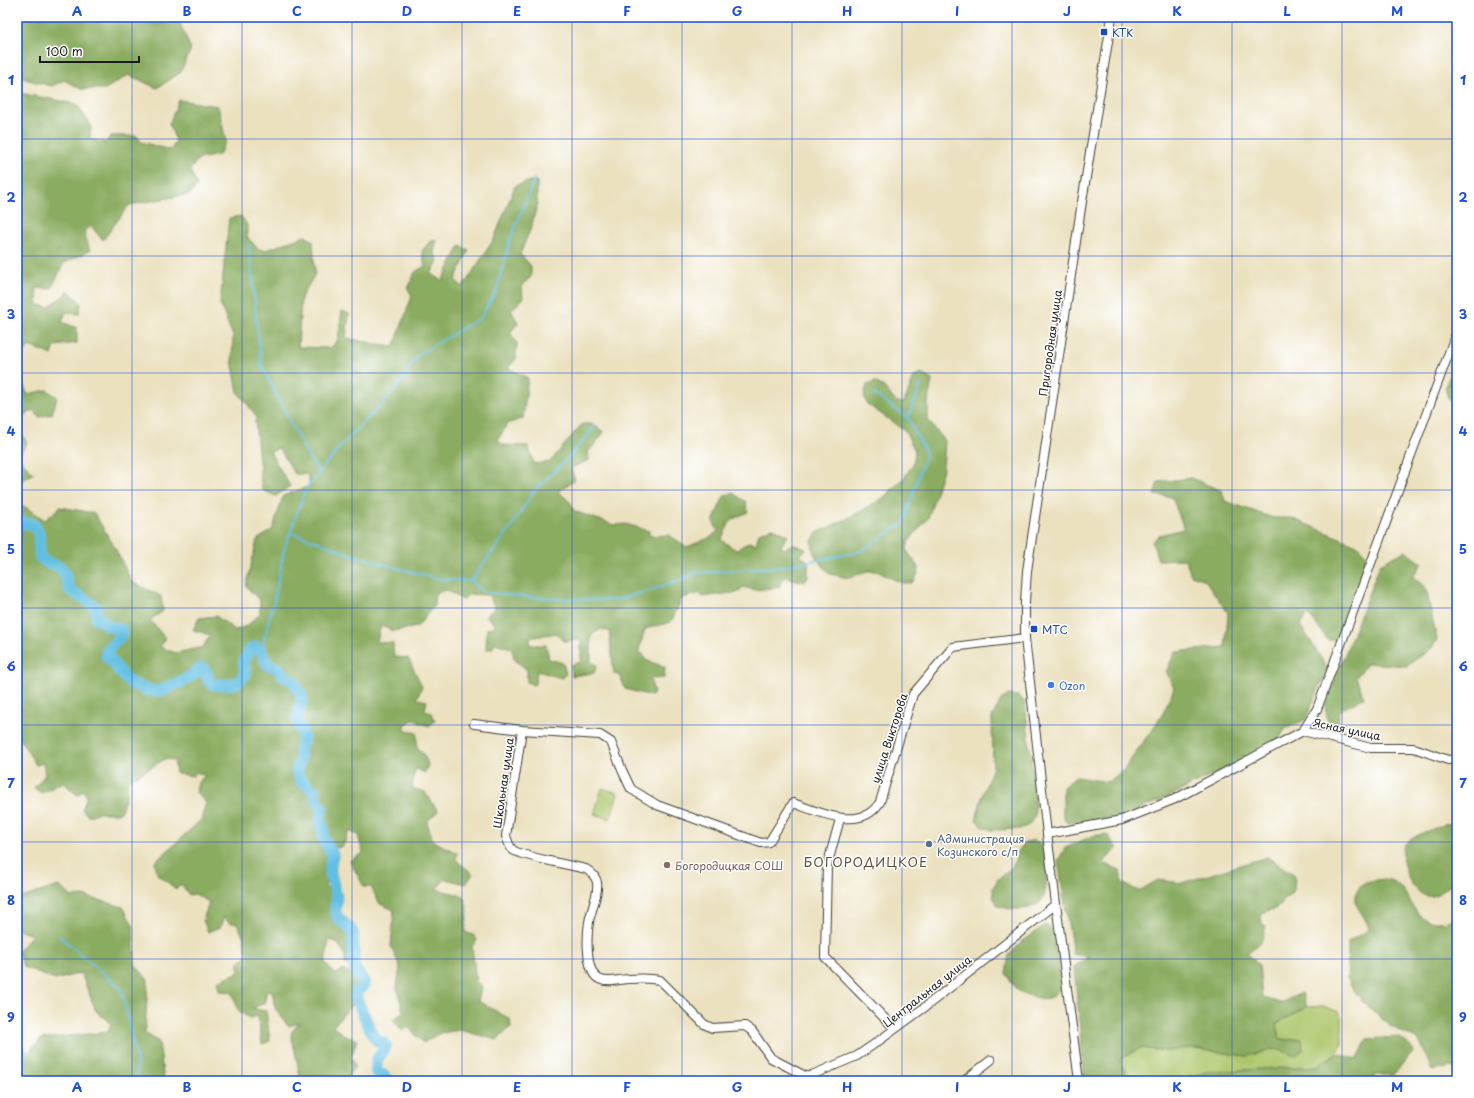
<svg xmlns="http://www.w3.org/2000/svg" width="1474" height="1098" font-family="'Playpen Sans',sans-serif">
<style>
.green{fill:#aec76d;stroke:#657244}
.forest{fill:#8aac60;stroke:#53643e}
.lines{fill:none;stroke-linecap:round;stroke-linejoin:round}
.stream{stroke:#64bfe2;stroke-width:2}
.river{stroke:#64bfe2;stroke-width:12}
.minor-casing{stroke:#3b3a34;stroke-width:10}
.minor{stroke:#fff;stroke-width:8}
.grid{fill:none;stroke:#1d4ed8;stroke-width:1;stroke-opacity:0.55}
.transit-dot{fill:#1a4fb4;stroke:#fff;stroke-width:1.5}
.shop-dot{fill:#3f7fe0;stroke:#fff;stroke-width:1.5}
.service-dot{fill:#5c6f8a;stroke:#fff;stroke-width:1.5}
.education-dot{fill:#8d6e63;stroke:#fff;stroke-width:1.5}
.labels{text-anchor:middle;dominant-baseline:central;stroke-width:3;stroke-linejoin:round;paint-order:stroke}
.transit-label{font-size:11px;fill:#164399;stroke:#fff;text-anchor:start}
.street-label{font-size:11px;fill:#1c1c1c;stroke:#fff}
.shop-label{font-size:11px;fill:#366cbe;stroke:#fff;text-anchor:start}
.service-label{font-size:11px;fill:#4e5e75;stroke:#fff;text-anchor:start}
.education-label{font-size:11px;fill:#785e54;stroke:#fff;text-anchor:start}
.quarter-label{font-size:13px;letter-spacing:1px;fill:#5d4e3b;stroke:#fff}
.neatline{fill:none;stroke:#1d4ed8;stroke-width:1.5}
.grid-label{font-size:13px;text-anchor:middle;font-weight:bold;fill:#1d4ed8}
</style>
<rect width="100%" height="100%" fill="#fff"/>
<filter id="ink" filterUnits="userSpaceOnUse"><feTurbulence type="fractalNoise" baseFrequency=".025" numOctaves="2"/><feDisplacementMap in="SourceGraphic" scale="8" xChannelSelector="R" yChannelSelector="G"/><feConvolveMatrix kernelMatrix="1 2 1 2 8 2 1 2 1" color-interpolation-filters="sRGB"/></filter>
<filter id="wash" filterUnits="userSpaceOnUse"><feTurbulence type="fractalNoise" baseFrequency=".012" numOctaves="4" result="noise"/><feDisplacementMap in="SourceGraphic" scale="16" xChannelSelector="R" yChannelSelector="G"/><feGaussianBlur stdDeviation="0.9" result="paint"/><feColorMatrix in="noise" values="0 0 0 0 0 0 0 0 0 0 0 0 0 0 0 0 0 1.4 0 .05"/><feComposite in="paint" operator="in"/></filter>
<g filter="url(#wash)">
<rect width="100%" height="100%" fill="#ebe1bf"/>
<path class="green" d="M602,788L618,793L610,819L594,814Z
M1323,1006L1339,1012L1342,1017V1044L1336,1053L1318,1066L1206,1072L1180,1081H1136L1126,1072L1120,1060L1139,1048L1166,1051L1189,1048L1247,1056L1276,1049L1295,1056L1287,1040L1279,1038L1277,1023L1307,1007Z"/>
<path class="forest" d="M17,17H177L191,49L180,73L157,88L129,75L105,89H81L64,80L52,86L17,77Z
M19,93L77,104L91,127L90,139L106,143L110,136H137L141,142L171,150L176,141L169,124L179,100L218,106L226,141L219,155L198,159L190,170L197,186L190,194L129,205L103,240L91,226L84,231L90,251L64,263L51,289L36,288L38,305L49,307L69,291L81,303L79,314L66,312L62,322L77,328V343L55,346L52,355L29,346L17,363V99Z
M530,181H537V205L531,228L520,254L531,266V277L522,285L523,299L511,310L518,323L510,333L517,343L516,359L508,368L528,378L523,418L507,424L498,440L503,445L528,446L534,464L550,462L582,424H592L604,432L595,444L588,452L589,460L571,468L575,480L558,491L571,503L574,511L614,525L626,524L649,531V536L669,535L687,547L711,537L718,531L713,522L724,496L733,493L746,502L748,512L731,520L721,540L736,550L749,542L756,544L759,533L773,528L788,535L781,546L784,549L792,544L806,549L800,556L808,561V577L804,582L785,577L779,587L756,590L742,587L739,592L702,597L700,593L682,598L671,622L645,629L638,653L643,654L645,660L665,667L664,678L650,679L654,692L652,696L625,689L620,675L614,674L609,631L601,629L591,635V662L597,665L594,673L572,676L571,665L581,662V640L563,641L556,633L530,638V645H546L549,659L563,663L566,674L562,678L537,671L535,684L533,685L527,682V670L515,660L511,648L495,643L492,649H486L487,629L496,626L486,616L495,607L488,595L469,594L463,600L446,590L435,593L434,606L417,627L393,631L381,625L377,642L393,643L394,657L408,658L422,686L417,699L427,701L425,710L432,713L435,721L429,726L413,720L406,724L404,729L417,733V748L423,753L428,764L425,773L415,769L412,788L425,792L438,811L427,822L433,841L457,853L456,860L473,874L466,884L445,879L436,889L464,896L468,911L465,932L475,936L477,941L472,946L476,982L482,986L478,1001L510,1019L511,1027L497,1040L460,1030L440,1033L423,1043L408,1027L402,1030L393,1020L403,1012L397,988L400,967L391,946L394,910L380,904L371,887H364L350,861L363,853L358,835L349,831L343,846L333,849L334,866L325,886L334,891L330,908L350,928L353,943L349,947L357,960L352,967L345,964V955L337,942L329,940L325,963L335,975L342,970L355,974L362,985L352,1004L333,1027L343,1034L357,1040L351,1057L355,1066L345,1081H301L291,1033L299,1023L288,1026L275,1008L272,990L266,992L265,1003L252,1008L266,1011L270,1041L262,1044L258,1016L250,1018L239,1012L232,992L219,991L218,981L239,972V961L248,955L244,938L237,923H229L224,917L220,927L208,932L203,920L209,902L195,894L189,895L181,884L176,889L157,874L155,862L201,820L206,803L196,792L198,782L205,776L196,772L193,776L176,773L174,760L165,759L128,781L126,797L120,813H96L89,817L82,810L87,796L83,790L77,795L63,782L42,793L34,788L45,775L43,763L36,765L17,734V487L19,503L45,520L60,507L94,513L114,546L132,582L161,596L163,611L150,620L165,638L160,647L176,653L203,647L210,635L193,630L199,618L216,616L235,630L247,626L260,613V601L246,586L257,540L273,529L283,496L310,486L307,474H295L279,448L270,452L290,486L276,496L262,490L255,421L257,417L238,392L232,361L233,336L220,304L229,218L241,216L247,225V237L258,249L266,250L305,236L313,241L315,274L301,298L298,347L331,348L338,339L342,311L349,314L346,338L394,347L412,296L408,289L415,272L425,266L422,251L432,239L437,240L434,252L438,260L431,274L442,281L460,246L469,250L455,280L463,287L494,239L515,186Z
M1457,354V400H1449L1445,389Z
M17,367L27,394L47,390L57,397L52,414L39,417L33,410L17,421Z
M922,374L932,380L928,402V420L945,441L943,469L931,509L928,518L908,542L907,551C916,564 924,569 912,583H902L876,571H867L849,578L830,574L817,559L813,551L812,541L817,533L858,513L883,498L904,478L913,464L915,451L905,431L867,404L864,395L867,385L875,382L884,387L896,402L904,403L914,377Z
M17,426L27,443L18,457L34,473L17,484Z
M1191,478L1222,491L1225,501L1273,518H1291L1357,545L1367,556L1342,638L1328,640L1308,614L1300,625L1320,656L1327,670L1305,720L1285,729L1277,743L1172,795L1118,819L1067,823L1063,816V787L1076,777L1108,782L1123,771L1162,715L1174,688L1166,672L1175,652L1225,647L1228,613L1205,580L1191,575L1185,559L1158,560L1152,542L1159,535L1184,529L1172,497L1154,495L1158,482Z
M1405,551L1422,563L1413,577L1426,588L1437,640L1432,648L1407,666L1368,663L1356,677L1364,698L1340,710L1337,727H1329L1325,706L1380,564Z
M1009,695L1018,696L1025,702L1035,797V816L1029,825L1020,829L992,830L983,827L976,820L983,793L993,767L992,717L1001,700Z
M1457,822V883C1447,885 1440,894 1433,896C1414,901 1397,861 1404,846C1409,836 1446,823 1457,822Z
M1107,834L1117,848L1103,863L1120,870L1122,883L1139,891L1158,880L1182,883L1267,857L1295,875L1294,890L1277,908L1261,913L1262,924L1266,927L1261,942L1247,953L1259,965L1262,997L1280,1003L1302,993L1307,1007L1277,1023L1279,1038L1287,1040L1302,1038L1303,1050L1295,1056L1276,1049L1247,1056L1189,1048L1166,1051L1139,1048L1120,1060L1126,1072L1136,1081H1085L1074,967L1089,957L1073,954L1058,861L1065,848L1092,836Z
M1034,840C1036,842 1041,843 1042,845C1048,852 1048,894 1042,900C1032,912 1011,910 998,906L993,897V888L998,879L1012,867L1019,850L1025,843Z
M1385,879C1388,880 1391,880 1394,882C1411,891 1411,921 1436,922C1444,922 1450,921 1457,917V1069L1451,1067L1432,1071L1422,1046L1416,1039L1390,1026L1362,1001L1351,986L1347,977L1348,968V942C1356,936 1363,936 1369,928C1366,919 1361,913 1357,906C1352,897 1357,886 1366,882C1371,880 1379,880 1385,879Z
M59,886L72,897L84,896L123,907L133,925L135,964L148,980L145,1033L159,1042L164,1081H17V1043L28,1052L41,1039L108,1032L111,1024L96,1011L81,973L55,980L24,967L17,952L32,935L17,930V899Z
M1045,925L1053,929C1060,948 1060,970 1059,990L1052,997L1043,999L1024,994L1016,989L1006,973L1009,955L1022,942Z
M1400,1037L1414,1050L1393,1075H1375V1081H1180L1206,1072L1318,1066L1336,1053L1358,1059L1367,1039Z"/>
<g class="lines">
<path class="stream" d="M249,244L261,364L304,449L319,472
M908,418L921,384
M290,533L310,539L350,554L390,566L440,579L471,581L511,527L535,490L570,456L596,425
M471,581L484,592L516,596L560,599L617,600L657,588L697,573L778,567L859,552L904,523L926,453L908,418L874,394
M261,650L274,601L284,550L305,490L338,449L396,389L418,355L480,318L496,292L510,240L535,178
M59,936L122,989L137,1062V1081"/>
<path class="river" d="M17,522L31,524L36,527L39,534L40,557C47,565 57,564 62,569C67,574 67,584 70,590L88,601L96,608L97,619L102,620L108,626L122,630C122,641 108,644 106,655L115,665L124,677L131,683L147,690L158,691L163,690L188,678L201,668L205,670L210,682L214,685L233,684L238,682L245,675L244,661L251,649L256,647L261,650L267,664C273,668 281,666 282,675L293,681L301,694L302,700L297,719L304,738L300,748V759L297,771L301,781L314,790L318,802L322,808L320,823L324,829C320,839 328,846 333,855C327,872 333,880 336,894C338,901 333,909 337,916C341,923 350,925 353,933L354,967L364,982L363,987L357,991L356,998L372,1033L378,1041L384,1043L386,1046L377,1060L376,1072L383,1075L389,1081"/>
</g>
</g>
<g filter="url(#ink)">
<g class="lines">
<defs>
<path id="minor" d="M474,724L522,730L600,735L611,742L622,770L631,789L657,805L761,843L769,842L793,803C820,812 861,833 880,802L913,694L953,647L1025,638
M522,730L506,836C508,841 509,847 513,850C523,857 571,865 586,869C591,872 596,876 597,883C599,893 591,910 589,922C587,935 585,972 599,979C608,984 620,979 629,979C640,978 650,978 660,980L704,1024L712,1028L745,1026L752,1031L771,1058L807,1077L808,1081
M1303,731L1371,748H1414L1448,760L1457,759
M840,819L827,866L825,957L895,1029
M1047,834L1122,820L1175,799L1303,731L1317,709L1457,331
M804,1080L807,1077L857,1056L880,1040L925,1007L1056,904
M964,1081L991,1060
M1079,1081L1047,834L1025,638V602L1027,571L1081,208L1112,17"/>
</defs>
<use href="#minor" class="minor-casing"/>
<use href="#minor" class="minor"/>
</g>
</g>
<path class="grid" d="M132,17V1081M242,17V1081M352,17V1081M462,17V1081M572,17V1081M682,17V1081M792,17V1081M902,17V1081M1012,17V1081M1122,17V1081M1232,17V1081M1342,17V1081M17,139H1457M17,256H1457M17,373H1457M17,490H1457M17,608H1457M17,725H1457M17,842H1457M17,959H1457"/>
<g class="transit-dot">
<rect x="1100" y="28" width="8" height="8" rx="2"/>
<rect x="1030" y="625" width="8" height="8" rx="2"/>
</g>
<circle class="shop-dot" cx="1051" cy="685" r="4"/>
<circle class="service-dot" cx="929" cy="844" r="4"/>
<circle class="education-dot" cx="667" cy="865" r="4"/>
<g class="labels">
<g class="transit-label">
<text x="1112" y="32">КТК</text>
<text x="1042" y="629">МТС</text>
</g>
<g class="street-label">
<text transform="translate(1050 343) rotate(-82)">Пригородная улица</text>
<text transform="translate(1347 729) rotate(12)">Ясная улица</text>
<text transform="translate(889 738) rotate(-72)">улица Викторова</text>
<text transform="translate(503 783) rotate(-82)">Школьная улица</text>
<text transform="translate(927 991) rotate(-38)">Центральная улица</text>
</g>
<g class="shop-label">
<text x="1059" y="685">Ozon</text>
</g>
<g class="service-label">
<text x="937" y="838">Администрация<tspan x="937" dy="13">Козинского с/п</tspan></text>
</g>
<g class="education-label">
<text x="675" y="865">Богородицкая СОШ</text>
</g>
<g class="quarter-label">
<text x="866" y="861">БОГОРОДИЦКОЕ</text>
</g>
</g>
<rect width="1474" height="1098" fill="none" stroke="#fff" stroke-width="44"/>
<path d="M40 56v6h99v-6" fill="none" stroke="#1c1c1c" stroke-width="2"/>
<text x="46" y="56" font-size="12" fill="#1c1c1c" stroke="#ffffff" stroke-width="3" paint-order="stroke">100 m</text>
<rect x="22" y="22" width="1430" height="1054" class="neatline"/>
<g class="grid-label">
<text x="77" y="16">A</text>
<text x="187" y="16">B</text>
<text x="297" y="16">C</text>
<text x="407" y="16">D</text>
<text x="517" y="16">E</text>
<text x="627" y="16">F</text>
<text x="737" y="16">G</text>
<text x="847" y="16">H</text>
<text x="957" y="16">I</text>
<text x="1067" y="16">J</text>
<text x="1177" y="16">K</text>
<text x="1287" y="16">L</text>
<text x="1397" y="16">M</text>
<text x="11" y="85">1</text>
<text x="1463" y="85">1</text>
<text x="11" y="202">2</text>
<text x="1463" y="202">2</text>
<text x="11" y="319">3</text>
<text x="1463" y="319">3</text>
<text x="11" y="436">4</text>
<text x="1463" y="436">4</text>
<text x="11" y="554">5</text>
<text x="1463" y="554">5</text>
<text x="11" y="671">6</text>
<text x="1463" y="671">6</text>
<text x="11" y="788">7</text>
<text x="1463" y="788">7</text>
<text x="11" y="905">8</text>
<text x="1463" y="905">8</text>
<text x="11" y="1022">9</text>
<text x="1463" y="1022">9</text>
<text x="77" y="1092">A</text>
<text x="187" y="1092">B</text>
<text x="297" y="1092">C</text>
<text x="407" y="1092">D</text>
<text x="517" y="1092">E</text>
<text x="627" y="1092">F</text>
<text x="737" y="1092">G</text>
<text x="847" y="1092">H</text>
<text x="957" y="1092">I</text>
<text x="1067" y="1092">J</text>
<text x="1177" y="1092">K</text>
<text x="1287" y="1092">L</text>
<text x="1397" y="1092">M</text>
</g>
</svg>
